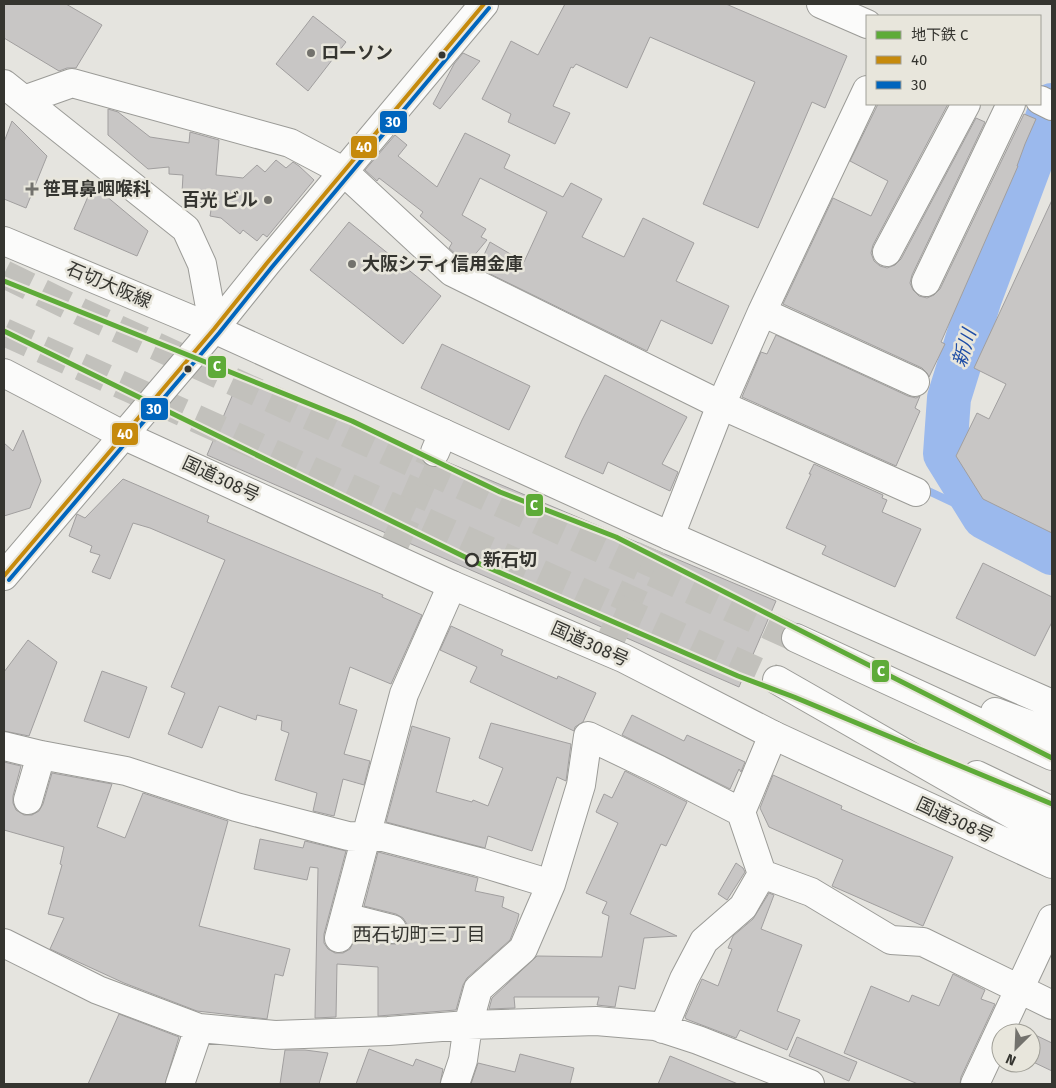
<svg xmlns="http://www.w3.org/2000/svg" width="1056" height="1088" font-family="'Fira Sans','Noto Sans JP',sans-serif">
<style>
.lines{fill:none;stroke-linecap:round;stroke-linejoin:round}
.stream{stroke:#9bb9ed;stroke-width:8}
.river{stroke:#9bb9ed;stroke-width:44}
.building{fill:#c8c6c5;stroke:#a19f9f}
.minor-tunnel{stroke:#c2c1bc;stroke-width:28;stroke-dasharray:28 14;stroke-linecap:butt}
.highway-tunnel{stroke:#c2c1bc;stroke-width:28;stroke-dasharray:28 14;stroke-linecap:butt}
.minor-casing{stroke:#9b9b97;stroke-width:30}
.major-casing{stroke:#9b9b97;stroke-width:30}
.highway-casing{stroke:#9b9b97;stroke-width:30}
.minor{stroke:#fbfbfa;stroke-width:28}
.major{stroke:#fbfbfa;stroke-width:28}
.highway{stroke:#fbfbfa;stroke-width:28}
.bus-1-casing{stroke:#e8e6dc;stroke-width:8}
.bus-2-casing{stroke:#e8e6dc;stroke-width:8}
.bus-1{stroke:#c68a0c;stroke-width:4}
.bus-2{stroke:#0065bd;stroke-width:4}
.metro-1-casing{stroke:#e8e6dc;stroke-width:9}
.metro-1{stroke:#5eab38;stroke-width:5}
.poi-dot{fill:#73726d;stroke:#e8e6dc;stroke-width:2}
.bus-dot{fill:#353530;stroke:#e8e6dc;stroke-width:2}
.stop-dot{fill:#e8e6dc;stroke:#353530;stroke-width:2.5}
.labels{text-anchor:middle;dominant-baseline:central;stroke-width:5;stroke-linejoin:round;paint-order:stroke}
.poi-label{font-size:18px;font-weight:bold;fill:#353530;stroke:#e8e6dc;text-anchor:start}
.street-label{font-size:18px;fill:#353530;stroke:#e8e6dc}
.stop-label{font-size:18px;font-weight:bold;fill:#353530;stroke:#e8e6dc;text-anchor:start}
.water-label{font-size:19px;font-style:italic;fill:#1e4da6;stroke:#e8e6dc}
.neighbourhood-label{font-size:19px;fill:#353530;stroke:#e8e6dc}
.line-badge{stroke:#e8e6dc;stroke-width:2}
.badge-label{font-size:14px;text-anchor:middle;font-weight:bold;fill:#fff}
</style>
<rect width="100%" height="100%" fill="#e5e4df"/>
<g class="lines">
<path class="stream" d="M922,488L984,517"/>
<path class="river" d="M1052,105L980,298L949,398L945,454L984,517L1052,553"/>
</g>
<path class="building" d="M4,4H66L102,25L76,68H67L59,71L4,38Z
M565,4H726L847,56L825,108L812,102L758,228L703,204L755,82L650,37L627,88L576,64L573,68L571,67L553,106L570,113L555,144L508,122L511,114L482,99L511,41L538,55Z
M313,16L346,42L308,91L276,64Z
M463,53L480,61L440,109L433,104L454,64Z
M878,104H948L873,245L871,253L874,261L880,266L887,268L895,265L901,259L976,118L985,122L912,275L910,283L913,290L919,296L927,298L934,295L940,289L1024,114L1036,119L1025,144L1017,166H1018L941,342L945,344L929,377L927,373L922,368L783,304L833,198L871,216L888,181L850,161Z
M108,109L118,112L150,137L189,143L190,132L219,140L216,175L243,178L257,165L265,172L276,160L286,168L293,162L299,166L314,180L267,237L263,234L257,241L243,230L240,234L221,218L210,216L212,204L197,202V197L182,193L183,175L169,174V167L148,169L108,135Z
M12,121L47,156L26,208L4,199V142Z
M465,133L510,155L504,168L563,197L571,183L602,199L582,237L624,257L643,218L694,243L676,281L729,306L712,344L661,320L647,351L478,268L490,242L524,262L547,212L480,178L462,215L486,229L481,237L487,240L468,263L459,257L449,248L452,243L420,216L423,212L379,178L377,181L365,170L395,135L407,145L398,156L437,187Z
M93,185L148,231L137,256L74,229Z
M1052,200V533L983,499L956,456L977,413L989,419L1006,384L974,368Z
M349,222L441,296L403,344L310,270Z
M776,335L908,396L916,398L920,396L915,408L920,411L896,466L742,397L761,352L767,354Z
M442,344L530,386L509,430L421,388Z
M241,375L420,450L422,461L429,466L437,467L447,462L776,601L739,687L207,455Z
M605,375L687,417L662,464L678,472L670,491L608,462L603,474L565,457L582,420Z
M23,430L41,481L30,508L4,516V443L13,451Z
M814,464L883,495L882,498L887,500L882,512L921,529L895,587L822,554L826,546L786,528L811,474H809Z
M123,479L209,516L207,522L383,595L382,597L422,615L391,684L350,667L339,704L357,710L344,754L370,761L364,785L343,779L334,816L313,811L317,793L275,780L289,733L281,730L282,721L257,715L256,720L219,706L202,748L168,734L185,693L171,687L225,560L150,528L133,523L110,579L92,572L100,555L90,552L92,546L69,536L77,514L85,518Z
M983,563L1052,597V622L1035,656L956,618Z
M451,626L503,650L501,655L557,679L558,676L596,693L583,722L575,727L574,731L470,682L477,667L440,650Z
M28,640L57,662L29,736L4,731V672Z
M102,671L147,687L129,738L84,721Z
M632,715L684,741L687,735L745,762L741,772L739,769L730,789L622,735Z
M491,723L571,744L566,781L557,777L532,851L488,836L485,848L386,822L412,726L450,738L436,792L472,802L473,800L488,806L503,768L479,758Z
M4,762L21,766L13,796V803L16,810L24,815H32L39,811L43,804L52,773L112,784L97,827L125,838L143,793L228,821L199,926L290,949L283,976L275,974L267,1019L197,1011L124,983L50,949L64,918L48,914L62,865L60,864L64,847L4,830Z
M625,771L687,802L666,846L661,844L630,914L677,936L644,938L635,989L619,986L615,1007L597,1005L599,997H514L515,1008L489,1009L492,998L537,956L602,957L609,916L602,913L607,902L586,893L618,823L596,812L604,794L612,798Z
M773,775L842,806L841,809L953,857L923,926L832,886L843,860L769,827L760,808Z
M260,839L303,848L305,841L346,851L324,934V943L328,949L335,953H343L350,949L356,936L388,944H396L403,940L407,933V924L403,918L396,914L364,906L378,852L478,878L475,891L504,897L502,907L519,914L517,922L510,940L467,978L463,985L456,1010L378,1016V967L337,964L336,1017L315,1018L318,868L310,867L307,880L254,869Z
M736,863L743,868L745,872L727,900L718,894Z
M769,893L774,895L761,929L802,945L777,1011L800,1020L787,1050L740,1030L736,1038L686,1019L685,1017L702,979L718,986L732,949L728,948L733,936L753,919Z
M953,974L985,990L981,999L995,1004L961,1077L960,1084H918L844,1053L871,986L909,1002L912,995L939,1006Z
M119,1014L179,1037L165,1084H88Z
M1031,1033L1052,1043V1071L1031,1061Z
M797,1037L857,1062L849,1081L789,1056Z
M369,1049L413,1066L416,1059L443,1069L440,1084H356Z
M285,1050H305L328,1053L319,1084H280Z
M520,1054L574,1068L570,1084H471L478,1063L515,1072Z
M670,1056L738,1084H658Z"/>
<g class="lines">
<path class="minor-tunnel" d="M395,544L435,452
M606,650L660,531"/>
<path class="highway-tunnel" d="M4,274L81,312L796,638
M4,332L777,680"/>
<defs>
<path id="minor" d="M821,4L867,24
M4,84L186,229L202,264L214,329
M24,100L72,83L290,143L343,171L452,272L721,405L916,492
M1040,100L1052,106
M887,252L966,104
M926,282L1011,104
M762,312L915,382
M435,452L443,433
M670,536L721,405L762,312L867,90
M773,735L741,812L762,874L811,892L891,940L923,942L1052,1005
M4,746L41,755L126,771L236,807L348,836L383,837L479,862L551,884
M28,800L41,755
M345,917L392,929
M339,938L404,694L452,585
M4,943L98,990L199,1028L275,1035L388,1031L468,1025L596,1021L655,1026L698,1040L810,1084
M663,1029L684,979L704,941L743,907L762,874
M180,1084L199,1028
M455,1084L463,1060L468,1025L478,989L523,949L551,884L581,785L588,736L659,770L741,812
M975,1084L1052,919"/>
<path id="major" d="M4,241L214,329
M4,373L123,435"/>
<path id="highway" d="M214,329L670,536L1052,704
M123,435L452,585L623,658L773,735L1052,864
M4,576L214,329L267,263L484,4
M796,638L1052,756
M777,680L1052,837
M995,712L1052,733
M977,775L1052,811"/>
</defs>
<use href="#minor" class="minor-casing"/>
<use href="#major" class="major-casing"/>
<use href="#highway" class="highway-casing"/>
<use href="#minor" class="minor"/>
<use href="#major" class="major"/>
<use href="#highway" class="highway"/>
<defs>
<path id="bus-1" d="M4,576L214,329L267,263L484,4"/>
<path id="bus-2" d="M9,580L219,333L272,267L489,8"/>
</defs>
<use href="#bus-1" class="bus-1-casing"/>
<use href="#bus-2" class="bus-2-casing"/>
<use href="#bus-1" class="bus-1"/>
<use href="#bus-2" class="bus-2"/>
<defs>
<path id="metro-1" d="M4,281L352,421L500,492L616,537L1052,758
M4,331L471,560L738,676L794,697L1052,804"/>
</defs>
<use href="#metro-1" class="metro-1-casing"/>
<use href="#metro-1" class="metro-1"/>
</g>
<g class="poi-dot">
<circle cx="311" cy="53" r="5"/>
<path d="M29.5 181.5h5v5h5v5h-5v5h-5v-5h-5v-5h5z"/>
<circle cx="268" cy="200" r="5"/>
<circle cx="352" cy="264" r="5"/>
</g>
<g class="bus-dot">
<circle cx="442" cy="55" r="4.5"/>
<circle cx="188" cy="369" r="4.5"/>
</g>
<circle class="stop-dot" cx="472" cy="560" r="6"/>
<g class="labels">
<g class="poi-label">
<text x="321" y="53">ローソン</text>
<text x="43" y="189">笹耳鼻咽喉科</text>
<text x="258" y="200" text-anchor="end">百光 ビル</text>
<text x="362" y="264">大阪シティ信用金庫</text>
</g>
<g class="street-label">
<text transform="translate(109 285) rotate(23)">石切大阪線</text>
<text transform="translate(221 479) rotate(25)">国道308号</text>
<text transform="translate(590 644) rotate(24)">国道308号</text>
<text transform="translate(955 820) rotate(25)">国道308号</text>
</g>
<g class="stop-label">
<text x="483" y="560">新石切</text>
</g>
<g class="water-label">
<text transform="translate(964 348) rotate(-73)">新川</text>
</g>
<g class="neighbourhood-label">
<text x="419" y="934">西石切町三丁目</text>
</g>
</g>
<g class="line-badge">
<rect x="379" y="110" width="29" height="24" rx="5" fill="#0065bd"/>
<rect x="350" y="135" width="28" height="24" rx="5" fill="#c68a0c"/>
<rect x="207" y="355" width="20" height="24" rx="5" fill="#5eab38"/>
<rect x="140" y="397" width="29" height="24" rx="5" fill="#0065bd"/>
<rect x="111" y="422" width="28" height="24" rx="5" fill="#c68a0c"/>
<rect x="525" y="493" width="19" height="24" rx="5" fill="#5eab38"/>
<rect x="871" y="659" width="19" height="24" rx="5" fill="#5eab38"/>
</g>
<g class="badge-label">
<text x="393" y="127">30</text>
<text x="364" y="152">40</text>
<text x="217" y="371">C</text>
<text x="154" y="414">30</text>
<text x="125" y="439">40</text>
<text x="534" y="510">C</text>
<text x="881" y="676">C</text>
</g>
<rect width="1056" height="1088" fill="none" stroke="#353530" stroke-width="10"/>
<rect x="866" y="15" width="175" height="90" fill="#e8e6dc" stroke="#a09f97"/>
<rect x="876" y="31" width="25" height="8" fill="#5eab38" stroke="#a09f97"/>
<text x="911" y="40" font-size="15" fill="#353530">地下鉄 C</text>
<rect x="876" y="56" width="25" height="8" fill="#c68a0c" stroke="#a09f97"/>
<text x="911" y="65" font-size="15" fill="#353530">40</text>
<rect x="876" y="81" width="25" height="8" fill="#0065bd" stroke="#a09f97"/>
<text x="911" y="90" font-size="15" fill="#353530">30</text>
<g transform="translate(1016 1048) rotate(204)"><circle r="24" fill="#e8e6dc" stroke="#a09f97"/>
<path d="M0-4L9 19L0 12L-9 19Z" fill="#73726d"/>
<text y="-8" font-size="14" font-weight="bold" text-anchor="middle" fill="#353530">N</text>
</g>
</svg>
